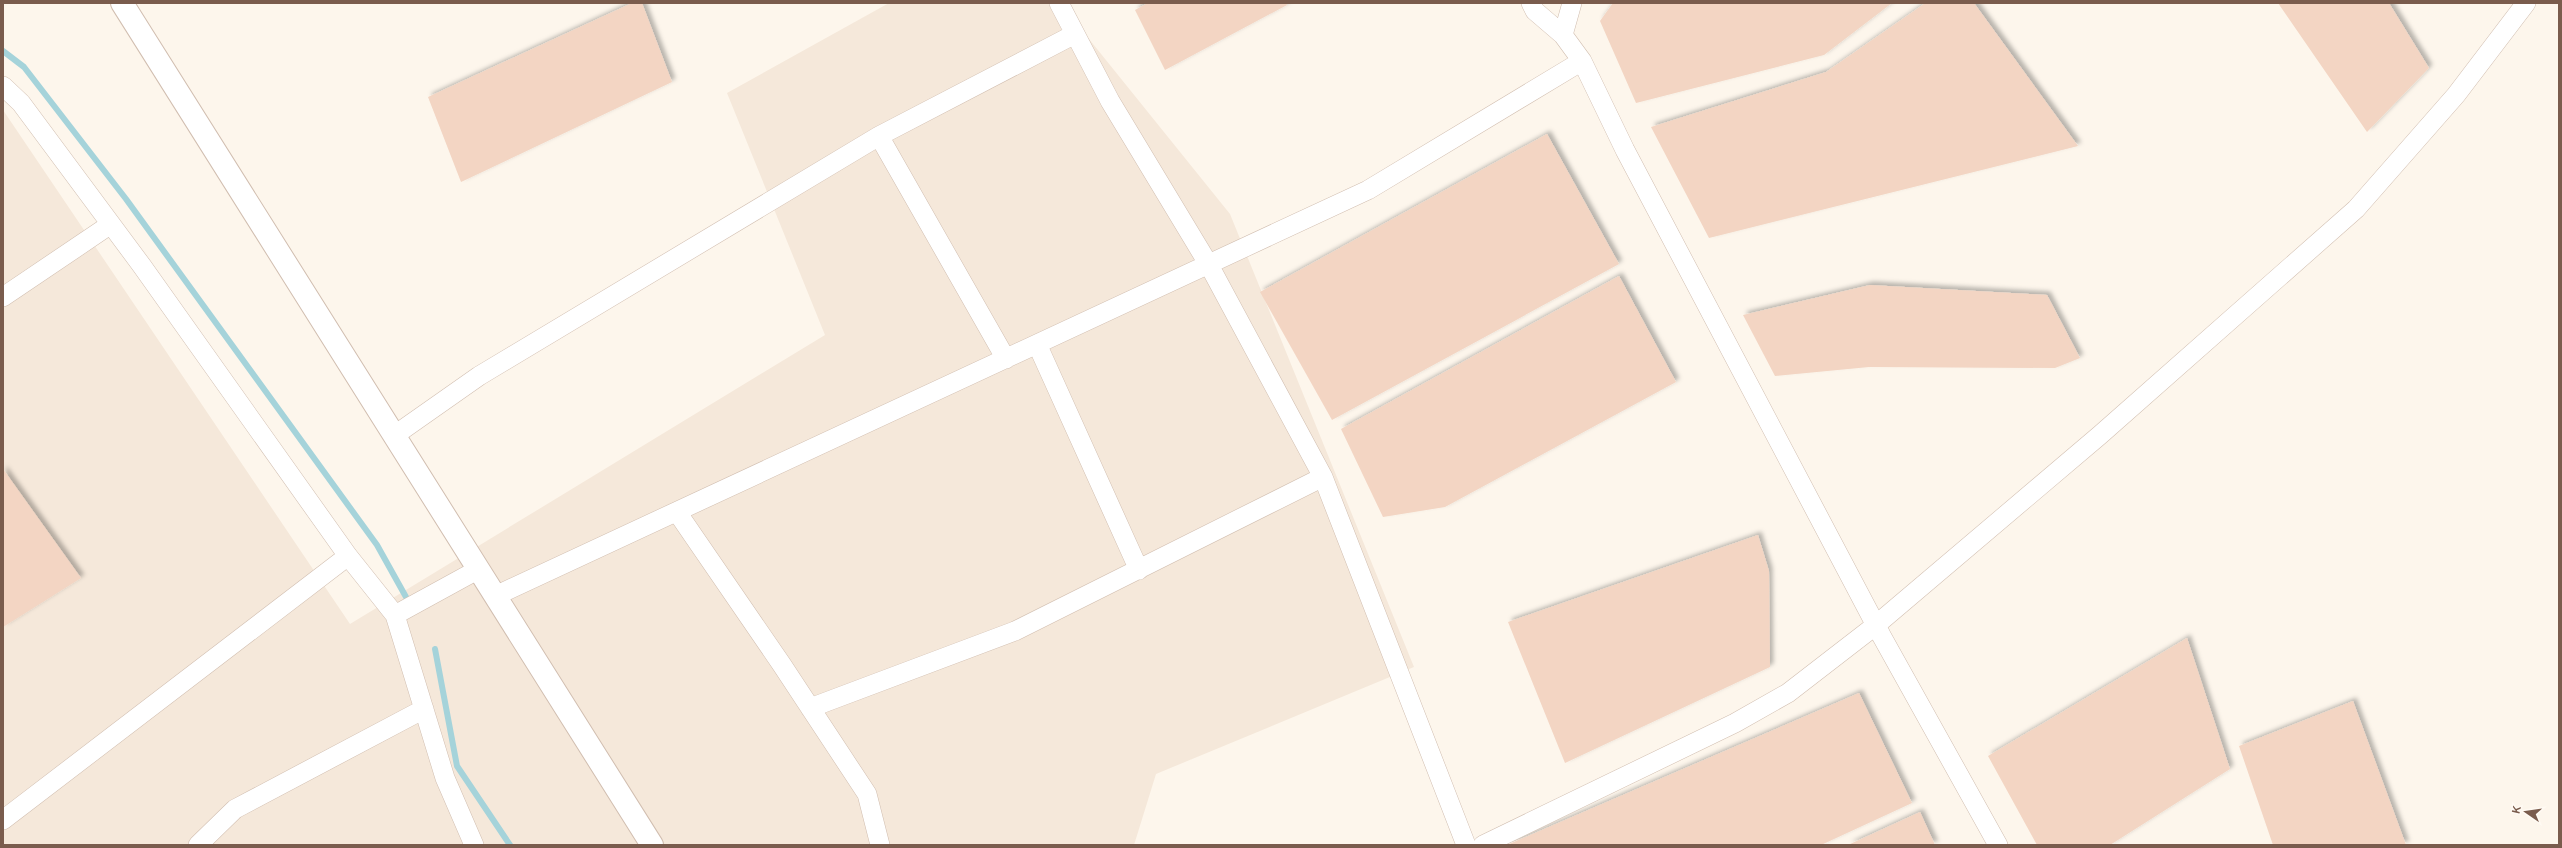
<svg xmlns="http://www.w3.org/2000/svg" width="2562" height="848" font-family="Raleway,sans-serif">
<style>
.residential{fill:#f5e8da}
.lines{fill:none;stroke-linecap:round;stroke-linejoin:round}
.stream{stroke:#a5d3da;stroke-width:6}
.building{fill:#f3d5c3;filter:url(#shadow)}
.minor-casing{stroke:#d1beb0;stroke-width:20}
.tertiary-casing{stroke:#d1beb0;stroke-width:24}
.minor{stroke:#fff;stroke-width:19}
.tertiary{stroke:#fff;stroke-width:22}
</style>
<defs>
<filter id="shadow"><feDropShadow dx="3.5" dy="-3.5" stdDeviation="2" flood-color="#0004"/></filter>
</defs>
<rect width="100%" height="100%" fill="#fdf6ec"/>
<path class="residential" d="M889,3H1060L1230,214L1414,667L1156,774L1134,845H3V110L350,624L825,335L727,93Z"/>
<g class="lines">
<path class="stream" d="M3,51L24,67L126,199L377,545L406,597
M435,649L457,766L510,845"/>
</g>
<path class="building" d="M632,3H642L672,82L461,182L428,97Z
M1148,3H1286L1287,5L1165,70L1135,10Z
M1613,3H1892L1824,55L1636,103L1600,21Z
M1974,3L2078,146L1709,238L1651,127L1826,72L1924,4Z
M2278,3H2389L2429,68L2367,132Z
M1547,134L1619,264L1332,420L1260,292Z
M1619,276L1676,382L1445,507L1383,517L1341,429Z
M1870,285L2047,295L2080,358L2055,368L1869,367L1775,376L1743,315Z
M3,469L81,578L3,627Z
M1758,535L1769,571L1770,667L1565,763L1508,622Z
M2187,638L2230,769L2110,845H2037L1988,756Z
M1859,693L1912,803L1821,845H1507Z
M2353,701L2406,845H2273L2239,746Z
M1920,812L1935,845H1848Z"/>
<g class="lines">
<defs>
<path id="minor" d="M1059,3L1110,101L1209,265L1323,477L1466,845
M1531,3L1535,11L1563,35L1582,61L1625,150L1881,635L1998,845
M1563,35L1572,3
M3,86L21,103L142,266L348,556L395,615L445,778L474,845
M879,136L1006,359
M3,297L111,224
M1037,344L1139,570
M395,435L479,376L879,136L1075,34
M677,512L782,665L867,794L880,845
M495,596L1368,190L1582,61
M395,615L479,569
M810,708L1015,631L1323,477
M3,820L348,556
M198,845L235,809L424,709
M1483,845L1735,723L1788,693L1876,625L2100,435L2356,209L2456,95L2526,3"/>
<path id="tertiary" d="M122,3L652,845"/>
</defs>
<use href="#minor" class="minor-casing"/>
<use href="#tertiary" class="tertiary-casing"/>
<use href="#minor" class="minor"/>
<use href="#tertiary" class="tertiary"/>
</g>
<rect width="2562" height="848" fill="none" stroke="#7a5c4d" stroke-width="8"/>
<g transform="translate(2526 812) rotate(283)" stroke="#fffaf3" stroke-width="3" paint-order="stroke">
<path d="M0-3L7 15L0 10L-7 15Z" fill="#7a5c4d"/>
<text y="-6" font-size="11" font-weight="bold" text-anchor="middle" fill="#7a5c4d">K</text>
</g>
</svg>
